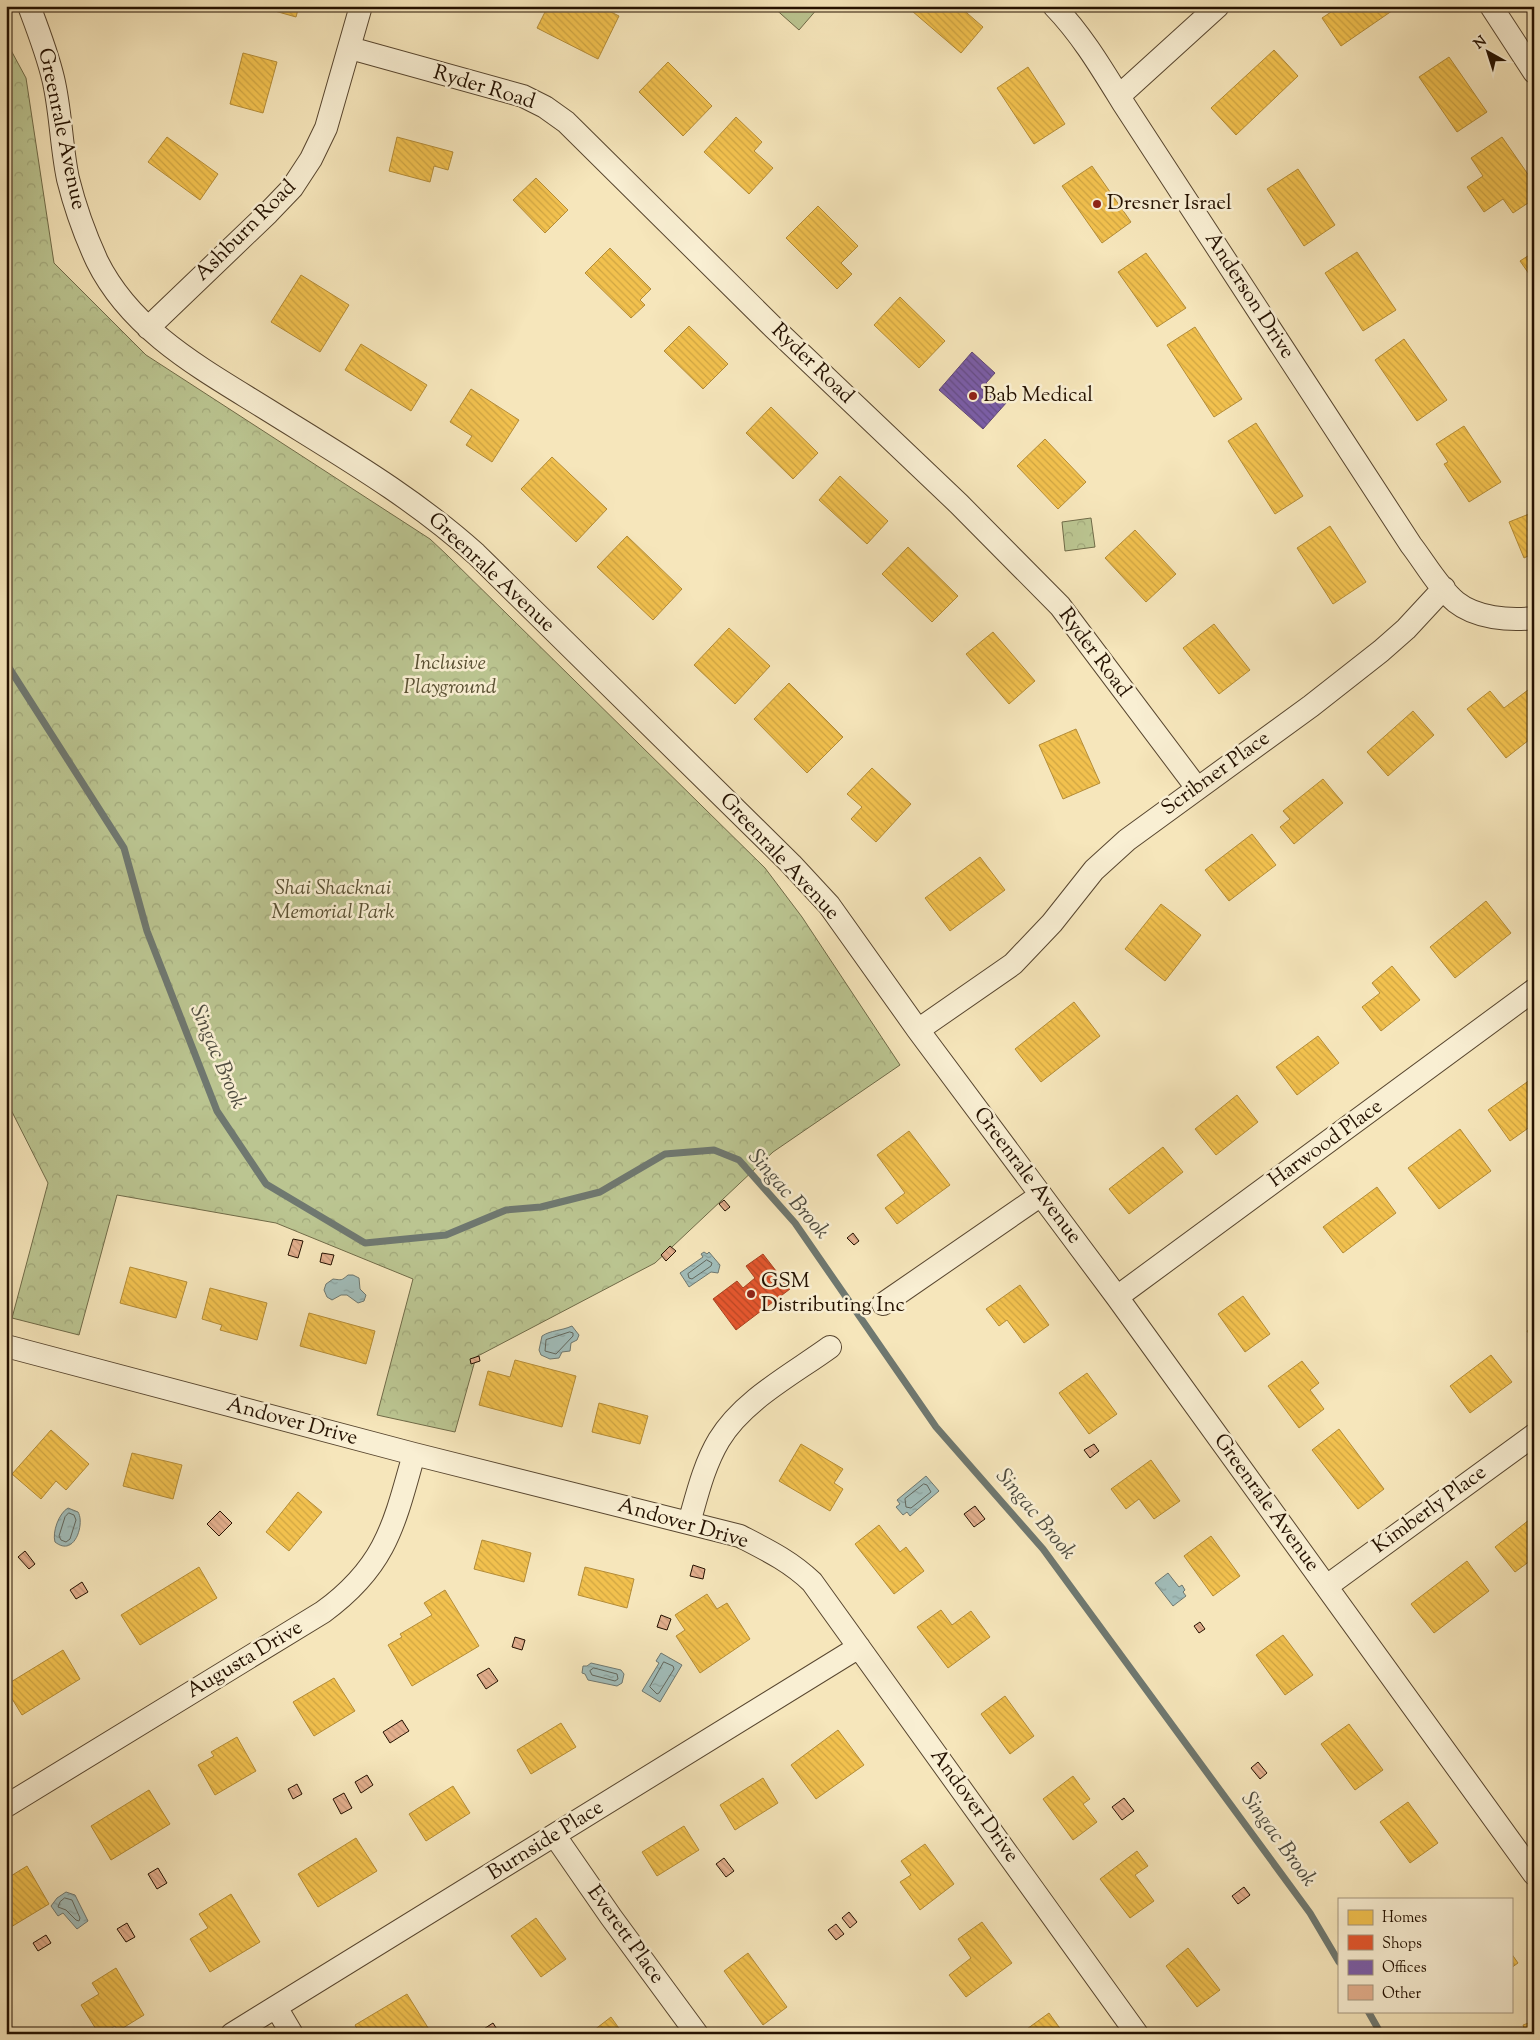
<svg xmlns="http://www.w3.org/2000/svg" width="1540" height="2040" font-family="'Sorts Mill Goudy',serif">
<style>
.grass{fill:#bbc591;stroke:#706b48}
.forest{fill:url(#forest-crowns);stroke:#706b48}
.water{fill:url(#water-ripples);stroke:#6f7870}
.homes{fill:url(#homes-back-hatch);stroke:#b48c37}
.shops{fill:url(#shops-back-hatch);stroke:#aa4220}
.offices{fill:url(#offices-back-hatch);stroke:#614775}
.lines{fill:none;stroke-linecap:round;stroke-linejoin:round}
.shore{stroke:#62675d;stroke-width:1}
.stream{stroke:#6f7870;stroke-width:7}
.building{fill:url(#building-back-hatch);stroke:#241100}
.minor-casing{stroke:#58462f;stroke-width:24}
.minor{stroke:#f9efd3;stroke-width:22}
.poi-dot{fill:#8f2418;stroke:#f9efd3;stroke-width:2}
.labels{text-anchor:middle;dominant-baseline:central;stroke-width:5;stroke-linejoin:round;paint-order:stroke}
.street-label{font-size:21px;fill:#241100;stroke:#f9efd3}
.poi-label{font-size:21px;fill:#241100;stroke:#f9efd3;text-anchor:start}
.park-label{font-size:21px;font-style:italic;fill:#595033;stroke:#f9efd3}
.water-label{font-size:22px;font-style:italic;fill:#504d41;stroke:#f9efd3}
</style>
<defs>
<pattern id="forest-crowns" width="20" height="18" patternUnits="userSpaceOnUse" patternTransform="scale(1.25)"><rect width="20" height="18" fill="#bbc591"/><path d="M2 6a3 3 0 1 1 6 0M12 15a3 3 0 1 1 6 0" fill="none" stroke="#a1a87b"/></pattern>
<pattern id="water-ripples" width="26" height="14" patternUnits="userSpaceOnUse" patternTransform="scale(1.25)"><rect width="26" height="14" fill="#a1bdba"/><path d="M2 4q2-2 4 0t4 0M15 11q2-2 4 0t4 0" fill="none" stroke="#8aa19e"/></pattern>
<pattern id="homes-back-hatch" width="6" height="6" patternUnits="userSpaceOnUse" patternTransform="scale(1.25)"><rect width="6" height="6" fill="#f2c14e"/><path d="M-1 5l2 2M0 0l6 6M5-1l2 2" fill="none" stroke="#cfa542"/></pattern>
<pattern id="shops-back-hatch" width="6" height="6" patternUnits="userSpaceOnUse" patternTransform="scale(1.25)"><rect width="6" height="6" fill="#e4572e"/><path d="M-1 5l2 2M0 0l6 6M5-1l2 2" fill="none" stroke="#b94725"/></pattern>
<pattern id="offices-back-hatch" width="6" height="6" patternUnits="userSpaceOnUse" patternTransform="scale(1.25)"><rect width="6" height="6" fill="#7b5ea7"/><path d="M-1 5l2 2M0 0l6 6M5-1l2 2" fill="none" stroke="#654c86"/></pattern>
<pattern id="building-back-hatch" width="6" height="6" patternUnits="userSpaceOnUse" patternTransform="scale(1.25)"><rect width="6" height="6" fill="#e3af8d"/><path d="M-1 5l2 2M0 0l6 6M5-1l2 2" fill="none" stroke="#c39678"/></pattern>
</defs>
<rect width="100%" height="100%" fill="#f6e6bb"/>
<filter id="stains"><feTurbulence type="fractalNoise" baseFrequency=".004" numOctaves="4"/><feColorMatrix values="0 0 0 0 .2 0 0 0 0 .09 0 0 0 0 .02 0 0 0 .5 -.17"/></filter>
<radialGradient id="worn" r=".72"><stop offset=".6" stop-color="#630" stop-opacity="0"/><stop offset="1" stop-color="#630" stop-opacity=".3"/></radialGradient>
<path class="grass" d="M772,6H816L818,8L799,30Z"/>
<path class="forest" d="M6,41L26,78L54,263L146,355L430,539L447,555L765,868L802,917L900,1065L773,1152L655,1263L476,1357L455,1432L377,1415L413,1279L276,1223L117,1195L79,1335L12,1318L48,1183L6,1100Z
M1091,518L1095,547L1065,551L1062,522Z"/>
<path class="water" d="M704,1252L707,1254L709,1252L720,1265L718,1273L711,1272L689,1287L680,1273L703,1257L701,1254Z
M348,1275H353L359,1278L360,1289L366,1295L364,1301L358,1303L347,1295H341L332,1300L327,1297L324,1290L326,1284L333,1279C342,1280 341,1281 348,1275Z
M572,1326L579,1335L577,1340L571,1343L570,1351L562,1352L559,1358L550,1359L541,1355L539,1350L542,1336C551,1330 561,1331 572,1326Z
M926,1476L939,1491L910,1516L907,1512L903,1515L896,1507L900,1504L897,1500Z
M68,1508L78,1512C85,1523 75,1558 55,1542C52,1532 59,1513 68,1508Z
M1168,1573L1179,1587L1182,1585L1185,1590L1183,1592L1186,1596L1173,1606L1155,1583Z
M661,1653L682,1665L660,1702L642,1691L659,1663L656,1661Z
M591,1663L621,1670L624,1674L622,1683L617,1686L588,1680L585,1674L582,1673L583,1666H587Z
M66,1892L75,1895L88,1921L77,1929L63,1913L58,1916L51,1906L57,1898Z"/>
<path class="homes" d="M257,6H299L296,17Z
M548,6H599L619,16L598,59L537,28Z
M917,6H959L983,27L961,53L912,11Z
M1340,6H1399L1341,46L1322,18Z
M1274,50L1298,76L1236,135L1211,108Z
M243,53L277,62L263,113L230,104Z
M1449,57L1487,112L1457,132L1419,77Z
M668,62L712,106L683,136L639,92Z
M1028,67L1065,124L1034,144L997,88Z
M736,117L762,142L754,151L773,168L749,194L704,152Z
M167,137L218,174L200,200L148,162Z
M397,137L453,152L448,170L434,166L430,182L389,171Z
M1502,137L1534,183V199L1513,213L1503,199L1484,212L1467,187L1483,176L1471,158Z
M1092,166L1131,222L1102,243L1062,186Z
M1298,169L1335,225L1304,246L1267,189Z
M536,178L568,210L545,233L513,200Z
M818,206L858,246L841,263L852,274L837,289L786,238Z
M610,248L651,289L640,300L645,305L631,318L585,273Z
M1357,252L1396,310L1363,331L1325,273Z
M1534,252V281L1520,261Z
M1146,253L1186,308L1157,327L1118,272Z
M301,275L349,305L320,352L271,322Z
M900,297L945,341L919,368L874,325Z
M689,326L728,364L703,389L664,351Z
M1195,327L1242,399L1214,417L1167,345Z
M1404,339L1447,400L1417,421L1375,360Z
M361,344L427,385L411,411L345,370Z
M471,389L519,420L492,462L466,445L472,436L450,422Z
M771,407L818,453L793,479L746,433Z
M1256,423L1303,496L1275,514L1228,441Z
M1464,426L1501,482L1469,502L1444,464L1448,462L1436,444Z
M1045,439L1086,482L1058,509L1017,466Z
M552,457L607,509L576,542L521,489Z
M840,476L888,521L867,544L819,500Z
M1534,512V553L1524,558L1509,522Z
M1330,526L1366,582L1333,604L1297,548Z
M1135,530L1176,574L1146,602L1105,558Z
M627,536L682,589L653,620L597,567Z
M908,547L958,596L932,622L882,574Z
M1214,624L1250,670L1219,694L1183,648Z
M729,628L770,666L735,704L694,665Z
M993,632L1035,681L1009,704L966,654Z
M789,683L843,737L807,773L754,719Z
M1532,687L1534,690V736L1506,758L1467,709L1490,691L1504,708Z
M1413,711L1434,735L1388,776L1367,752Z
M1076,729L1100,783L1063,799L1039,745Z
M872,768L911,804L876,842L851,819L862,807L847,794Z
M1323,779L1343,803L1294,844L1280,827L1290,819L1283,811Z
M1252,834L1276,865L1229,901L1205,870Z
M980,857L1005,890L950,931L925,898Z
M1486,901L1511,933L1455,978L1430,947Z
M1161,904L1201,935L1165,981L1125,949Z
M1392,966L1420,1000L1381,1031L1362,1007L1380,993L1372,983Z
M1074,1002L1100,1036L1041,1082L1015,1049Z
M1318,1036L1339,1063L1297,1095L1276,1067Z
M1534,1077V1124L1510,1141L1488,1110Z
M1237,1095L1258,1122L1216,1155L1195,1129Z
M1460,1129L1491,1171L1439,1209L1408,1168Z
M909,1131L950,1185L897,1224L885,1208L905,1193L877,1155Z
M1163,1147L1183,1172L1129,1214L1109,1189Z
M1377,1187L1396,1213L1343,1253L1323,1227Z
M130,1267L187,1282L176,1318L120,1303Z
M1020,1285L1049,1325L1024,1343L1007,1320L999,1326L986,1309Z
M210,1288L267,1303L257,1340L220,1330L222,1325L202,1319Z
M1243,1296L1270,1334L1245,1352L1218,1314Z
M309,1313L375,1331L366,1364L300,1346Z
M1534,1327V1341L1527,1331Z
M1491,1355L1512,1382L1470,1413L1450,1386Z
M515,1360L576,1376L562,1427L479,1405L488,1371L510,1377Z
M1302,1361L1319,1383L1310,1390L1324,1409L1299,1428L1268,1386Z
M1087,1373L1117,1414L1089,1434L1059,1393Z
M599,1403L648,1416L640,1444L592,1432Z
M1339,1429L1384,1489L1358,1509L1312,1450Z
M51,1430L89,1464L66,1490L56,1481L41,1499L12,1474Z
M801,1444L843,1469L834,1483L843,1489L830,1511L779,1481Z
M132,1453L182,1465L173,1499L123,1486Z
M1151,1460L1180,1501L1154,1519L1139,1499L1126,1509L1111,1489Z
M298,1492L322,1512L289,1551L266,1532Z
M1534,1516V1558L1515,1572L1495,1547Z
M879,1525L900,1552L906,1547L924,1571L894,1594L855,1544Z
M1211,1536L1240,1576L1213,1596L1184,1556Z
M482,1540L531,1553L524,1582L474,1569Z
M1467,1561L1489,1591L1434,1633L1411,1604Z
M199,1567L217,1598L140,1645L121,1615Z
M585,1567L634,1579L627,1608L578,1595Z
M445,1590L479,1646L412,1686L388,1645L402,1637L400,1634L432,1615L424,1603Z
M707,1594L717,1609L727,1603L750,1639L700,1673L676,1636L685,1630L675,1615Z
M941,1610L952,1625L971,1611L990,1637L948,1668L917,1627Z
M1283,1635L1313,1675L1285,1695L1256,1655Z
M63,1650L80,1679L22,1715L6,1689V1685Z
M334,1678L355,1711L314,1736L293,1702Z
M1005,1696L1034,1736L1010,1754L981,1714Z
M561,1723L576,1747L531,1774L517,1750Z
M1349,1724L1383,1770L1355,1790L1321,1744Z
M838,1730L864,1765L816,1799L791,1765Z
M237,1737L256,1771L215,1795L198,1765L214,1756L211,1752Z
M1073,1776L1090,1799L1083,1804L1097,1822L1073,1840L1043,1799Z
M763,1778L778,1803L735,1830L720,1805Z
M453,1786L470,1813L426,1841L409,1814Z
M149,1790L170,1824L111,1860L91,1826Z
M1408,1802L1438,1843L1410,1863L1380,1822Z
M684,1826L699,1850L657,1876L642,1852Z
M356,1838L377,1871L318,1907L298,1874Z
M925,1844L954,1884L920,1910L900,1882L911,1875L901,1861Z
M1137,1851L1148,1866L1135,1875L1154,1901L1130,1918L1100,1879Z
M27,1866L49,1904L6,1930V1879Z
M231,1894L260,1942L210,1972L190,1939L208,1928L199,1914Z
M536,1918L566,1959L541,1977L511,1936Z
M982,1922L1012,1963L966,1997L949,1975L971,1958L958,1939Z
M1188,1948L1220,1990L1197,2007L1166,1966Z
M748,1953L787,2007L763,2025L724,1971Z
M1511,1953L1518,1963L1511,1968Z
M116,1968L144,2015L118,2031L115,2026L102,2034H99L81,2005L99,1994L92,1983Z
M407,1994L430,2031L426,2034H360L355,2025Z
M1049,2013L1064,2034H1020Z
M611,2017L623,2034H589Z
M1534,2021V2034H1526L1523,2025Z"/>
<path class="shops" d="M763,1254L790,1289L736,1330L713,1299L737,1281L743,1288L755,1278L746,1266Z"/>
<path class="offices" d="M972,352L995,373L986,383L1007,402L983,429L939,390Z"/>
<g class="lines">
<path class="shore" d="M707,1260L712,1263L711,1266L692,1279L689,1278L688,1274Z
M570,1332L573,1333V1336L556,1354L545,1351L546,1340Z
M924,1484L927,1485L931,1492L911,1508L906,1507L905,1499Z
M69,1513L74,1515L76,1520L70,1539L66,1542L61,1540L59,1536L65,1517Z
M664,1662L673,1666L674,1669L659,1693L657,1694L650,1687Z
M594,1668L617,1674L618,1679L615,1681L592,1675L590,1671Z
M65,1898L72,1900L80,1918L79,1921L76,1920L66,1910L58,1907L60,1902Z"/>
<path class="stream" d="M6,663L124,848L147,931L217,1111L266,1184L365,1243L446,1235L506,1210L541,1207L600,1192L665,1154L714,1150L739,1160L795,1223L936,1427L1043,1549L1310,1913L1339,1962
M1368,2011L1381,2034"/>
</g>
<path class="building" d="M724,1200L730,1207L725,1211L719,1204Z
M853,1233L859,1241L854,1245L847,1238Z
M293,1239L303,1241L298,1258L288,1255Z
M670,1246L676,1251L666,1261L661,1255Z
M322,1253L334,1255L331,1265L320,1262Z
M479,1356L480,1361L471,1364L470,1359Z
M1094,1444L1099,1451L1090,1458L1084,1450Z
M975,1506L985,1519L974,1527L964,1514Z
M220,1511L232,1523L219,1536L207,1524Z
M25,1551L35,1564L29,1569L18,1557Z
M693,1565L705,1569L703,1579L690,1576Z
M82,1582L88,1592L76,1599L70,1590Z
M661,1615L671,1619L667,1630L657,1627Z
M1200,1622L1205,1629L1199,1633L1194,1626Z
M515,1637L525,1640L522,1650L512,1647Z
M489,1668L498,1681L486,1689L477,1675Z
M402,1720L409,1731L390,1743L383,1732Z
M1258,1762L1267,1773L1260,1779L1251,1768Z
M367,1775L373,1785L361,1793L355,1782Z
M297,1784L302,1794L293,1799L288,1789Z
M344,1793L352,1808L341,1814L333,1799Z
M1124,1798L1134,1811L1122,1820L1112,1807Z
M724,1858L734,1871L726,1877L716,1864Z
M158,1868L167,1883L157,1889L148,1874Z
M1244,1887L1250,1895L1238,1904L1232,1896Z
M849,1912L857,1922L850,1928L842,1918Z
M127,1923L135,1937L126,1942L117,1929Z
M836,1924L844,1934L836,1940L828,1930Z
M46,1935L51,1943L38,1951L33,1943Z
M493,2023L500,2034H476Z"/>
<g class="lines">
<defs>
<path id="minor" d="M29,6C38,30 47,53 53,78C61,111 61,146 68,179C75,207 85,235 97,261C132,332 204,370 268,410C340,455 413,497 476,554L791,864L829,905L918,1030L1117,1297L1534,1874
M1054,6C1082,35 1102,69 1123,103L1411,545C1425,563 1438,587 1456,602C1476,618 1509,621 1534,618
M1491,6L1534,72
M350,48L523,96L545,107L566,122L774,328L959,504L1060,606L1197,788
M1119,96L1218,6
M148,328L268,213L292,188L311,159L326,128L361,6
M918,1030L1013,964L1052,923L1094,870L1127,840L1311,706L1381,651L1406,629L1444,588
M1117,1297L1534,990
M883,1304L1041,1195
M6,1346L414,1454L740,1536C767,1550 790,1561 812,1582L1137,2034
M689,1523C697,1495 704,1465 719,1440C743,1400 793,1374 830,1347
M1327,1586L1534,1435
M6,1806L323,1612C386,1566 394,1525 414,1454
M555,1836L611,1917L697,2034
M276,2007L292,2034
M232,2034L859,1647"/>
</defs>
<use href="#minor" class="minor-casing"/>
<use href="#minor" class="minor"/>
</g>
<g class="poi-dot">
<circle cx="1097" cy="204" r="5"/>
<circle cx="973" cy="396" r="5"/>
<circle cx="751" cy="1294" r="5"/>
</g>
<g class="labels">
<g class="street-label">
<text transform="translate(484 88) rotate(17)">Ryder Road</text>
<text transform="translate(61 129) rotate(78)">Greenrale Avenue</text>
<text transform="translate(246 231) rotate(-45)">Ashburn Road</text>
<text transform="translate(1249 296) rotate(57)">Anderson Drive</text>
<text transform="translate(812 364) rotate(44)">Ryder Road</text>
<text transform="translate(491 573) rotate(43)">Greenrale Avenue</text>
<text transform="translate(1094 653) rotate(53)">Ryder Road</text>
<text transform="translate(1216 774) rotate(-36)">Scribner Place</text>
<text transform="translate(779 857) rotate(47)">Greenrale Avenue</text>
<text transform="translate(1326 1144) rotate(-36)">Harwood Place</text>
<text transform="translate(1027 1176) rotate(53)">Greenrale Avenue</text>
<text transform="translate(292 1422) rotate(15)">Andover Drive</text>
<text transform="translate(1266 1503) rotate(54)">Greenrale Avenue</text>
<text transform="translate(1430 1510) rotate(-36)">Kimberly Place</text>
<text transform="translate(683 1524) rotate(16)">Andover Drive</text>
<text transform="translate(245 1660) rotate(-31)">Augusta Drive</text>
<text transform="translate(974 1806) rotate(54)">Andover Drive</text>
<text transform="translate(546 1841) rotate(-32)">Burnside Place</text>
<text transform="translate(625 1935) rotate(54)">Everett Place</text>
</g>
<g class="poi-label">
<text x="1107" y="204">Dresner Israel</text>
<text x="983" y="396">Bab Medical</text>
<text x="761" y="1282">GSM<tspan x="761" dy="24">Distributing Inc</tspan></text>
</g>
<g class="park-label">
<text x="450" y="664">Inclusive<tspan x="450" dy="24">Playground</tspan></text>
<text x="333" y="889">Shai Shacknai<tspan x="333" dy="24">Memorial Park</tspan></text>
</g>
<g class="water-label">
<text transform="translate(217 1057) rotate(67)">Singac Brook</text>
<text transform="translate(788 1195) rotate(49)">Singac Brook</text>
<text transform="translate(1035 1515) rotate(50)">Singac Brook</text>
<text transform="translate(1278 1840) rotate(54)">Singac Brook</text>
</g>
</g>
<rect width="1540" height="2040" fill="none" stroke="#f6e6bb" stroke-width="25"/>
<rect x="8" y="8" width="1525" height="2025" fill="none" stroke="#241100" stroke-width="2.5"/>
<rect x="12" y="12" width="1515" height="2015" fill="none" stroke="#241100"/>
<rect x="1338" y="1898" width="175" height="115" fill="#f9efd3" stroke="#a4967f"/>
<rect x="1348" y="1910" width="25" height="15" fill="#f2c14e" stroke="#a4967f"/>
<text x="1382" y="1922" font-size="15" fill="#241100">Homes</text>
<rect x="1348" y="1935" width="25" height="15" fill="#e4572e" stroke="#a4967f"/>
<text x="1382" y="1948" font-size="15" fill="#241100">Shops</text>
<rect x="1348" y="1960" width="25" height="15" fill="#7b5ea7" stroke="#a4967f"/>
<text x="1382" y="1972" font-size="15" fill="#241100">Offices</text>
<rect x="1348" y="1985" width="25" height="15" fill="#e3af8d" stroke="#a4967f"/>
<text x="1382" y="1998" font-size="15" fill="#241100">Other</text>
<g transform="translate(1488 52) rotate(321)" stroke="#f9efd3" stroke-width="4" paint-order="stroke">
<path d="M0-4L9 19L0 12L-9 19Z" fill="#241100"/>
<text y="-8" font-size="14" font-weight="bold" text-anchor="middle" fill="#241100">N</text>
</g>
<rect width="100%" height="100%" filter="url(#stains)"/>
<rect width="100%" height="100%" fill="url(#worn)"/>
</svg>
